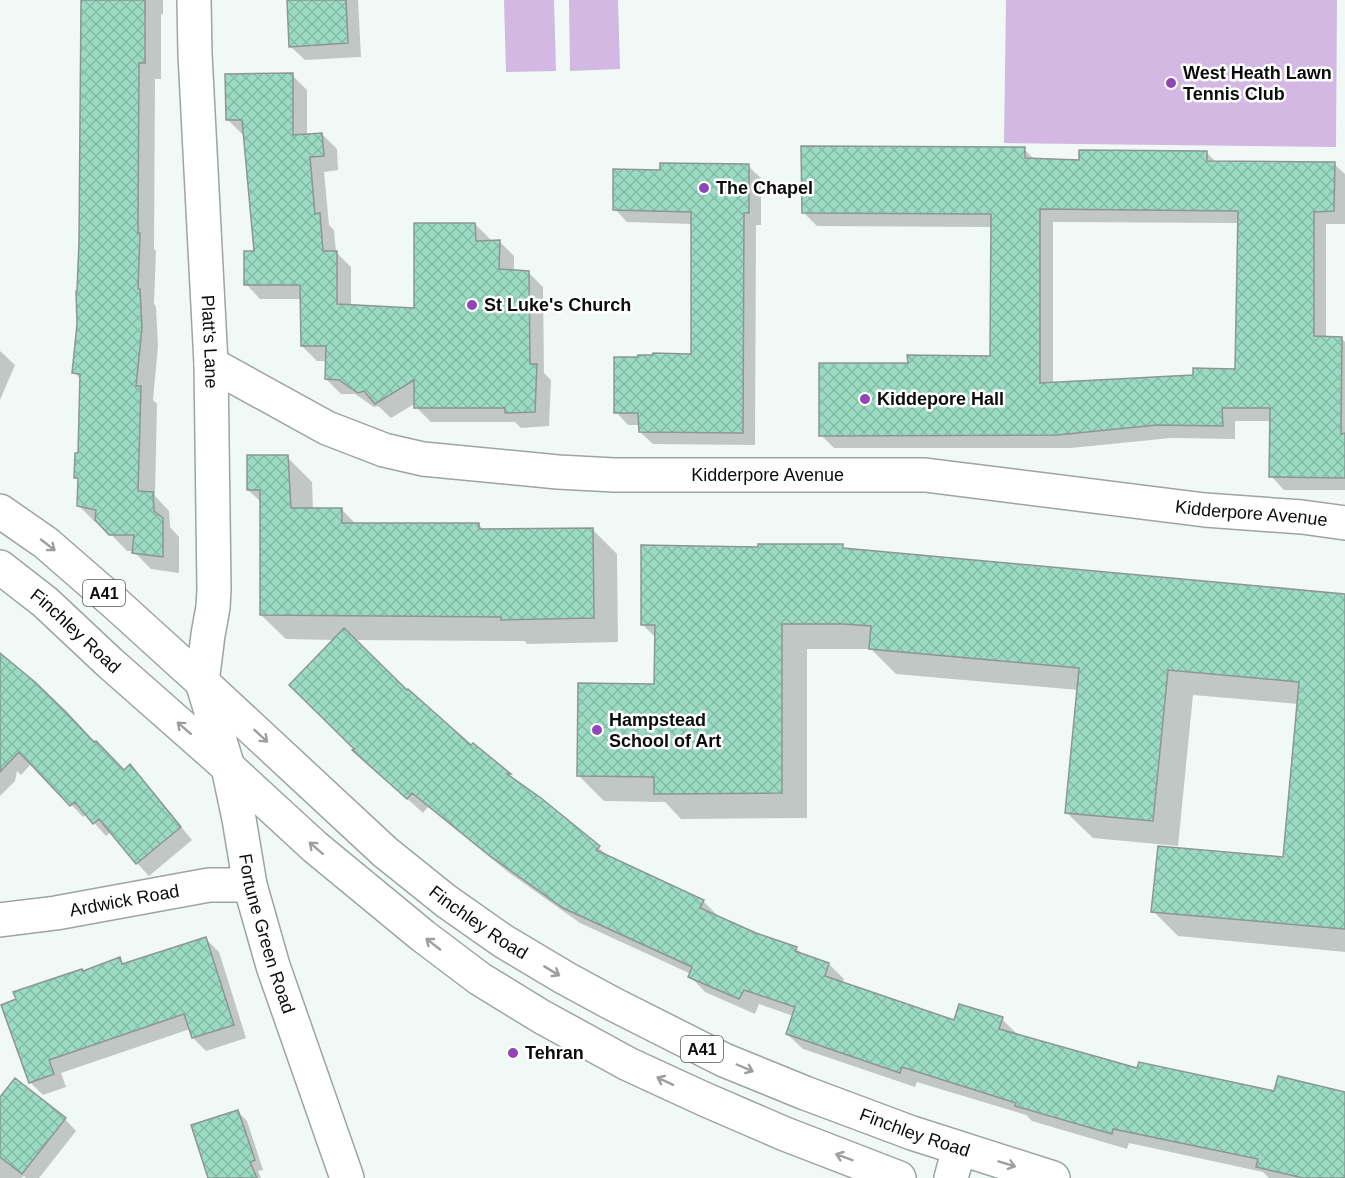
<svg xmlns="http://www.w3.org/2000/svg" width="1345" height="1178" font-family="Helvetica,sans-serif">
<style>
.garden{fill:#d2b8e2}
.shadow{fill:#0003;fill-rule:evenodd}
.building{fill:url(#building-cross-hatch);stroke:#8f9593;stroke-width:1.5;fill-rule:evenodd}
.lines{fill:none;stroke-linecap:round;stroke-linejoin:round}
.minor-casing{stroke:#9da4a1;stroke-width:36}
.tertiary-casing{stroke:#9da4a1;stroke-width:36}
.secondary-casing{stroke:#9da4a1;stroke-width:36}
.trunk-casing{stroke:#9da4a1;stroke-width:36}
.minor{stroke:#fff;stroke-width:33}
.tertiary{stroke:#fff;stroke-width:33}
.secondary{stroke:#fff;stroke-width:33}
.trunk{stroke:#fff;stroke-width:33}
.oneway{stroke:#9d9e9e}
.poi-dot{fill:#9146b7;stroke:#fff;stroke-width:2}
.labels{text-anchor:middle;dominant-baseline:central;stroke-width:5;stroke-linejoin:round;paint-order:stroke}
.shield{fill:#fff;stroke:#545655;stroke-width:1.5}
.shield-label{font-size:16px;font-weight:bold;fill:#0a0d0c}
.poi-label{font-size:18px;font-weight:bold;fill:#0a0d0c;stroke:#fff;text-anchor:start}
.street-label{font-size:18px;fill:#0a0d0c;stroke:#fff}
</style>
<defs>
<pattern id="building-cross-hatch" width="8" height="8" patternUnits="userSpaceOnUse" patternTransform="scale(1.5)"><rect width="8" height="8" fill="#9bdbc4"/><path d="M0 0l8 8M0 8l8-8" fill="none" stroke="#84bba7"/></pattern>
</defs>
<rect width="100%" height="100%" fill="#f1f9f6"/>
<path class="garden" d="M504,0H554L556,71L506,72Z
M569,0H618L620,69L570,71Z
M1006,0H1337L1336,147L1004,143Z"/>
<path class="shadow" d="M82,0H163V14L161,15V79H155L154,249L156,251L154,304L156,307L158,346L153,400L157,404L155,496L169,511L170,527L179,537V573L151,569L134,552V551H127L100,523L95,522L78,505L79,481L76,477L80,455L81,380L74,372L78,324L81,242Z
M288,0H358L361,57L305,60L290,46Z
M292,75L307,90V136L322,134L337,149L338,170L324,172L329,225L334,230L336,252L351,267V306L415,309L475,224L490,239V242L499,241L514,256V271L528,272L543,287L544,373L551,380L549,426L521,428L515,422H431L416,407V403L391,418L378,406L374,407L355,394H341L326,379L327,361H317L302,346V299H260L246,284L256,253L245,134H242L227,119Z
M1024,149L1035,160L1080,161L1206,152L1217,163L1334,164L1345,174V224H1326V338L1342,339L1345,342V490H1284L1271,476L1272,421H1235V439L1171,438L1071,448H834L821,435L910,365L992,357V227L817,226L804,213ZM1053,222L1239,223L1236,370L1195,376L1053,384Z
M748,166L761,178V225H756L755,445L653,444L640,432V425H628L616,412L693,356L692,224L627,222L615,209L661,172Z
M0,351L15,365L0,400Z
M287,457L312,482L313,510H342L356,524L479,525L485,531L592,529L617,554L618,642L527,644L525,641L354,640L407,692L471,747L473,745L510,776L521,786L598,847L610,858L703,901L718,916L755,934L796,948L804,956L829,964L844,979L842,984L955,1022L1002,1019L1017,1034V1035L1139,1070L1275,1093H1345V1178H1269L1263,1172L1129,1143L1127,1149L1032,1121L1026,1115L917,1082L915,1087L803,1049L787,1034L793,1016L759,1004L755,1014L705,992L690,976L691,974L580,923L508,872L428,807L423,813L370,765L335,640L286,639L261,615L262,503L248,490Z
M842,546L846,550L1345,595V952L1178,936L1153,911L1284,859L1298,704L1193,695L1178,846L1093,838L1067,813L1079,690L896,674L871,649H807V818L681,819L665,802L604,801L578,775L656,686V638L642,624L760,549Z
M0,654L78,726L124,771L130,766L142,779L192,840L149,876L137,863L111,832L106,836L86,814L83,817L32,763L21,775L17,771L15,781L0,796Z
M206,939L219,952L246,1038L206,1051L193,1038L190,1029L61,1073L66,1087L43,1095L30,1082L83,972L120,959L125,965Z
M0,1099L65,1119L76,1131L39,1178H26L24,1176L21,1178H0Z
M238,1112L247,1121L263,1170L258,1171L261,1178H210Z"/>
<path class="building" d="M81,0H145V63H139L138,233H140L138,289H140L142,328L136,386H141L138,491L153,492L154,511L163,518V557L132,553L134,535H109L95,520L96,510L77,506L78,478H74L75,453H78L80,374L72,373L77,324L76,291H77L79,242Z
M287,0H346L348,43L289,47Z
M293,73V135L322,133L324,156L310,157L315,214L320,213L323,251H337V304L414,308V223H475L476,241L500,240L499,269L529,271L530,364H537L535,412L505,413V408H414V380L375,404L364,391L358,393L339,380L325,379L326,346H301L300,285H244V251H254L242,120H226L225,74Z
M801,146L1025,147V158L1079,160V150L1207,151V161L1335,162L1334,211L1314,212V336L1342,337L1341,434L1345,433V478L1269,477L1270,408H1222L1223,426L1157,425L1057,435L819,436V363H908L907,355L990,356L991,214L802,213ZM1040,209L1238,211L1235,369L1193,368V375L1040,383Z
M660,163L749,164V213H744L743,433L639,432L638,413H614V357H637L638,355H652L653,353L691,354V212L613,210V169L660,170Z
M247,455H288L291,508H342V523H479V529L593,528L594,618L501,620V617L260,615V490H247Z
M758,544H843V548L1345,594V929L1151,912L1158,846L1283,857L1299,682L1168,670L1153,821L1065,813L1079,668L869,649L871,626L844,624H782V793L654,794V777L577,776L578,683L654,684L655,625H641V545L758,547Z
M344,628L407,690L408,689L471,745L473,743L511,774H507L541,798L600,846L596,850L704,900L700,908L756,933L797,947L795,951L829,963L825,976L954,1020L959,1004L1003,1017L999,1029L1137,1068L1139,1062L1274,1091L1278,1076L1345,1092V1178H1303L1256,1167L1258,1159L1113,1129L1112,1134L1015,1106L1016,1103L902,1067L900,1073L786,1034L795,1007L744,990L739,999L688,977L692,967L563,908L490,856L412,793L407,799L352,750L354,749L289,685Z
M0,653L35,682L66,712L94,742L96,741L124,770L130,764L181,827L136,864L99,819L93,824L75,802L70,806L19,752L0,772Z
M206,937L234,1025L192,1038L184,1014L49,1060L54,1074L29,1083L1,1005L16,999L13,992L82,969L83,971L120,957L122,964Z
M15,1078L66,1118L22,1174L0,1157V1097Z
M238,1110L255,1160L250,1162L257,1178H208L191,1125Z"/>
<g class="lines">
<defs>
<g id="minor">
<path id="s1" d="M211,364L327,428L384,450L423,459L558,472L614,475H925L1205,510L1302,517L1345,523"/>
<path id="s2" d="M0,920L56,913L209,885H250"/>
<path d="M951,1178L959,1149"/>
</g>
<g id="tertiary">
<path id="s3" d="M194,0L195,54L211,364L214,589L213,607L208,635L202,682"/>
</g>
<g id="secondary">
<path id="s4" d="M202,682L228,767L239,819L250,885L273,966L347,1178"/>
</g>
<g id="trunk">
<path id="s5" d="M0,511L46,543L115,603L202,682L385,852L446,901L503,941L565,978L613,1004L724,1060L805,1093L912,1133L1053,1178"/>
<path id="s6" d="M0,567L45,602L110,663L228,767L315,847L423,936L480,979L542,1017L628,1064L704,1099L785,1134L899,1178"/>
</g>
</defs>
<use href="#minor" class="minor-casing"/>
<use href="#tertiary" class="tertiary-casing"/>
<use href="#secondary" class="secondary-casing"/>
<use href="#trunk" class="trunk-casing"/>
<use href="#minor" class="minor"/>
<use href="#tertiary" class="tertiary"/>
<use href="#secondary" class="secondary"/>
<use href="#trunk" class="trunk"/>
</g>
<defs><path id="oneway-shaft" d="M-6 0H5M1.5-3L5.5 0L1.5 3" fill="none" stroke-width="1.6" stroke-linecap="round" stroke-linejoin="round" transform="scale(1.5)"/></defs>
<g class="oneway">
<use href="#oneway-shaft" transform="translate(48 545) rotate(38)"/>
<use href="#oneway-shaft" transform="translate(184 728) rotate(-139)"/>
<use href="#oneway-shaft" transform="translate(261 736) rotate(43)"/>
<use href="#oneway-shaft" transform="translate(316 848) rotate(-139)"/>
<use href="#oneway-shaft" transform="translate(433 944) rotate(-142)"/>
<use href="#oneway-shaft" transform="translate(552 971) rotate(31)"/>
<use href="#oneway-shaft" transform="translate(745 1068) rotate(23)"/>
<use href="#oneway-shaft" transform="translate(665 1081) rotate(-155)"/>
<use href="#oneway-shaft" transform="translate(844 1157) rotate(-159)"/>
<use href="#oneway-shaft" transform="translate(1007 1164) rotate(17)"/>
</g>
<g class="poi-dot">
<circle cx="1171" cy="83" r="6"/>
<circle cx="704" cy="188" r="6"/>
<circle cx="472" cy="305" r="6"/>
<circle cx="865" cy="399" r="6"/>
<circle cx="597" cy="730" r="6"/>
<circle cx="513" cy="1053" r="6"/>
</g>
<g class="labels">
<g class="shield">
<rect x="83" y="580" width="42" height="26" rx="4.5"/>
<rect x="681" y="1036" width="42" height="26" rx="4.5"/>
</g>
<g class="shield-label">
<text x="104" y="593">A41</text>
<text x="702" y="1049">A41</text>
</g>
<g class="poi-label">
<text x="1183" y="73">West Heath Lawn<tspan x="1183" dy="21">Tennis Club</tspan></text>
<text x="716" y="188">The Chapel</text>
<text x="484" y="305">St Luke's Church</text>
<text x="877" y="399">Kiddepore Hall</text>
<text x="609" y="720">Hampstead<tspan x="609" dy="21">School of Art</tspan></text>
<text x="525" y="1053">Tehran</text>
</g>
<g class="street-label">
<text stroke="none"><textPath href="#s3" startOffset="342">Platt's Lane</textPath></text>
<text stroke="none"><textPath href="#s1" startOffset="579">Kidderpore Avenue</textPath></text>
<text stroke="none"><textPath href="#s1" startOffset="1065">Kidderpore Avenue</textPath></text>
<text stroke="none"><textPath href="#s6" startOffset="99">Finchley Road</textPath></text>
<text stroke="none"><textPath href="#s2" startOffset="126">Ardwick Road</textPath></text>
<text stroke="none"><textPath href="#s5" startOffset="632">Finchley Road</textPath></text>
<text stroke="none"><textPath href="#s4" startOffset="260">Fortune Green Road</textPath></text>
<text stroke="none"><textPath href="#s5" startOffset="1118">Finchley Road</textPath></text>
</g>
</g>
</svg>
